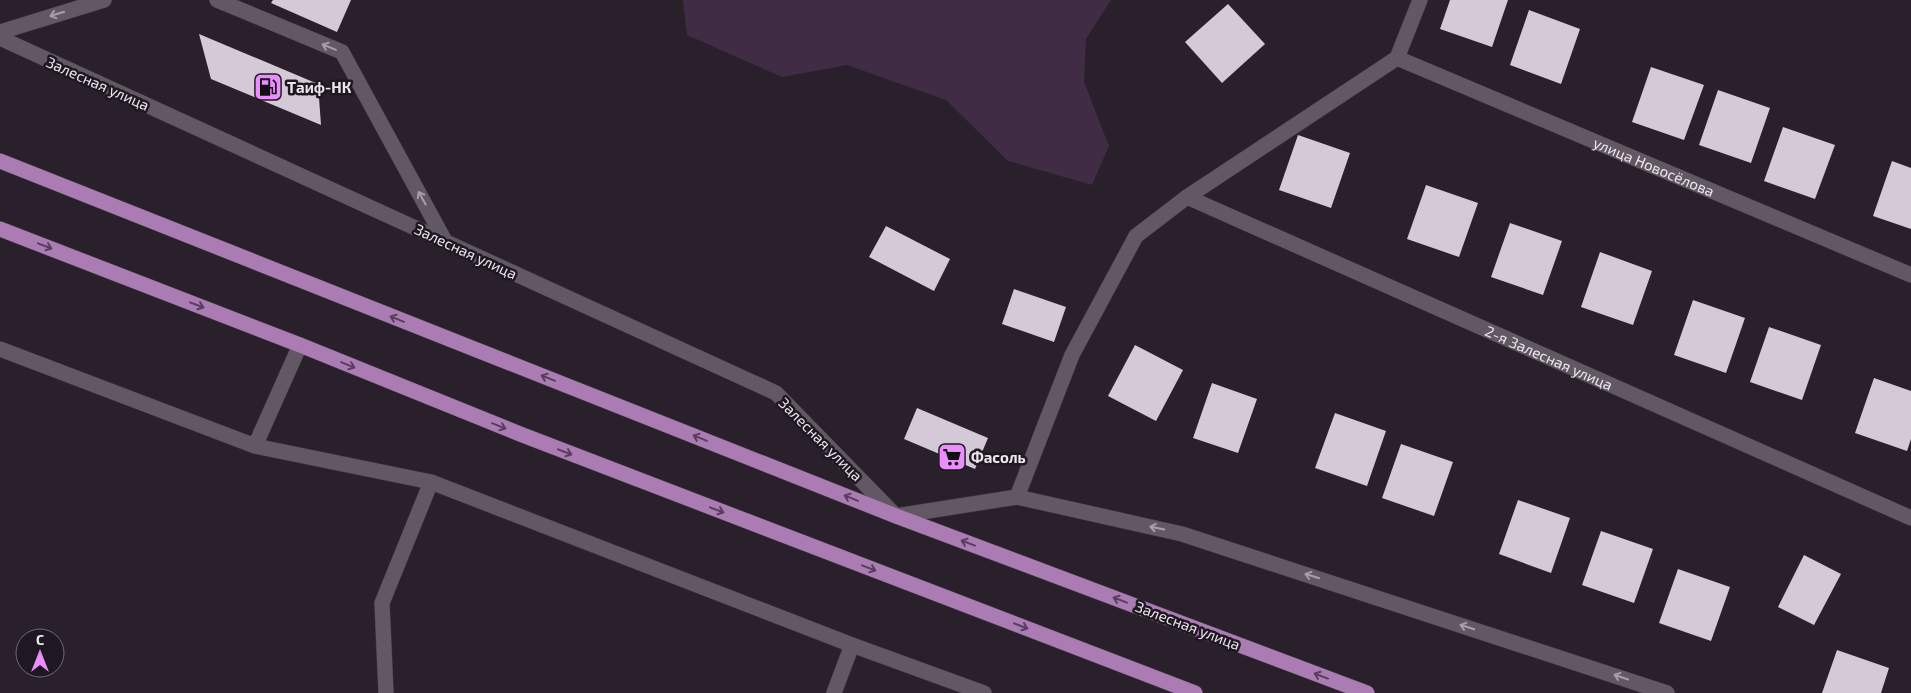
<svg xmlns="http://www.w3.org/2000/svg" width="1911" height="693" font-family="'Exo 2',sans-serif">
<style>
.green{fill:#402c44}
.building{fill:#d4c9d7}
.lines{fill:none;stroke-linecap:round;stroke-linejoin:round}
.minor-casing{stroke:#423a43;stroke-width:16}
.major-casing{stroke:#423a43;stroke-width:16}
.minor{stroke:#625864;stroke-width:15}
.major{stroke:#ab7cb4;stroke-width:15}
.oneway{stroke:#a79fa8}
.oneway2{stroke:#573f5c}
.labels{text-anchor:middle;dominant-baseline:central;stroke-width:5;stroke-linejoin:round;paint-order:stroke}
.street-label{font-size:15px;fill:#ece6ed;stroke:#1f1721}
.poi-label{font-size:15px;font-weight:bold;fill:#ece6ed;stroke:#1f1721;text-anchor:start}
</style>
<rect width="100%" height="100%" fill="#29202b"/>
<path class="green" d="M683,0H1111L1086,39L1084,82L1109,146L1092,185L1008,161L946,100L847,65L782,77L687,35Z"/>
<path class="building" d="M273,0H351L337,32L271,3Z
M1450,0H1508L1492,47L1440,29Z
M1228,4L1265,44L1222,83L1185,42Z
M1529,10L1580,29L1561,84L1510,65Z
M199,34L318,84L321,125L211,79Z
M1651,67L1704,85L1684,140L1632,122Z
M1718,90L1770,108L1751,163L1699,145Z
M1783,127L1835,145L1815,199L1764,181Z
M1298,135L1350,153L1331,208L1279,190Z
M1892,161L1911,168V229L1873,216Z
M1426,185L1478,203L1459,257L1407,239Z
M1510,223L1562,241L1543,295L1491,277Z
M886,226L950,259L934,291L869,257Z
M1600,252L1652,271L1633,325L1581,307Z
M1014,289L1066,307L1054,342L1002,324Z
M1693,300L1745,318L1726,373L1674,355Z
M1769,327L1821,345L1802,400L1750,382Z
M1135,345L1183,370L1156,421L1108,396Z
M1874,378L1911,391V439L1907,451L1855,433Z
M1212,383L1257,399L1238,453L1193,438Z
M917,408L988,438L975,469L904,439Z
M1335,413L1386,431L1367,486L1315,468Z
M1401,444L1453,462L1434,516L1382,498Z
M1518,500L1570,518L1551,573L1499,554Z
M1601,531L1653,549L1634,603L1582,585Z
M1804,555L1841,574L1814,625L1778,607Z
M1678,569L1730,587L1711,641L1659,623Z
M1837,650L1889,668L1881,693H1822Z"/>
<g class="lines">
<defs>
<g id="minor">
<path d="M217,0L342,52L445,241"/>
<path d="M0,32L104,0"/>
<path d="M0,38L776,393L896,516L1017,497L1182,534L1667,693"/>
<path id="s1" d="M1397,58L1911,275"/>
<path id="s2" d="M1187,197L1911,518"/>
<path d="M0,349L255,446L431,482L852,645L984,693"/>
<path d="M255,446L300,345"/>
<path d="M1017,497L1072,355L1136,236L1187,197L1397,58L1420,0"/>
<path d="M386,693L382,603L431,482"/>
<path d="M834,693L852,645"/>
</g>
<path id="major" d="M0,161L896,516L1367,693
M0,229L300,345L520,434L1195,693"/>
</defs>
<use href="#minor" class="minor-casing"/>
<use href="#major" class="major-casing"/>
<use href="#minor" class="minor"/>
<use href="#major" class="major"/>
</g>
<defs><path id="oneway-shaft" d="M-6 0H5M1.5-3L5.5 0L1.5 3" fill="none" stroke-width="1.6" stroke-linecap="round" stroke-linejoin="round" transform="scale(1.25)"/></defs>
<g class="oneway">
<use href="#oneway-shaft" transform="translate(57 14) rotate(163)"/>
<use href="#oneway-shaft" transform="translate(329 47) rotate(-158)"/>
<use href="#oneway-shaft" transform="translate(422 198) rotate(-119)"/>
<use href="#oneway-shaft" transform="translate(1157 528) rotate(-168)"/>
<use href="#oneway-shaft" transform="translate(1312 576) rotate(-162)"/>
<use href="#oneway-shaft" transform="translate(1467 627) rotate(-162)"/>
<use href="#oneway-shaft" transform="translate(1621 677) rotate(-161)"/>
</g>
<g class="oneway2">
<use href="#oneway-shaft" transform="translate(45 246) rotate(21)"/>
<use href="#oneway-shaft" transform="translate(197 305) rotate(21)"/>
<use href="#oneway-shaft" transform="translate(397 319) rotate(-158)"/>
<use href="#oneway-shaft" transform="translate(348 365) rotate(22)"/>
<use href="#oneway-shaft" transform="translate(548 378) rotate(-158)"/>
<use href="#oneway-shaft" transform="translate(499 426) rotate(22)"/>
<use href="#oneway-shaft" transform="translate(700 438) rotate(-158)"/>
<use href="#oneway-shaft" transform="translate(565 452) rotate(21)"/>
<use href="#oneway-shaft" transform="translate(851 498) rotate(-158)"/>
<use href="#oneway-shaft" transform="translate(717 510) rotate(21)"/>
<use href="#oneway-shaft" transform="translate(968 543) rotate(-159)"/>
<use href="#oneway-shaft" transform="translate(869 568) rotate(21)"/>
<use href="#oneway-shaft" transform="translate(1120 600) rotate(-159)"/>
<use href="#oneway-shaft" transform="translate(1021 626) rotate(21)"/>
<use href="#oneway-shaft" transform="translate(1321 676) rotate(-159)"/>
</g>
<defs>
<symbol id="fuel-square" viewBox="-11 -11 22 22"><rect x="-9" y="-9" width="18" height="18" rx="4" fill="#ea8dfd" stroke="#1f1721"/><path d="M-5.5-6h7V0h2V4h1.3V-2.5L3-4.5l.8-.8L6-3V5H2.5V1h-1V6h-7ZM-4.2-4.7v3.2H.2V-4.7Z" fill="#111"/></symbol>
<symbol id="supermarket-square" viewBox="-11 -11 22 22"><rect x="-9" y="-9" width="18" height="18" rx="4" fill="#ea8dfd" stroke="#1f1721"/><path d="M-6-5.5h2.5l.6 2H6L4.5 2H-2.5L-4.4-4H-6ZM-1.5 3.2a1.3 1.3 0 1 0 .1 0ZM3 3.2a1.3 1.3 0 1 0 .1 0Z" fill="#111"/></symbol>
</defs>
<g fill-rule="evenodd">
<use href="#fuel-square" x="252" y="71" width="32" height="32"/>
<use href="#supermarket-square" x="936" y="441" width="32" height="32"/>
</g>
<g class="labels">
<g class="street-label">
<text transform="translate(98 83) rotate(24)">Залесная улица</text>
<text stroke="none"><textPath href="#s1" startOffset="279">улица Новосёлова</textPath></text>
<text transform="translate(466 251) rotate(25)">Залесная улица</text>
<text stroke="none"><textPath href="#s2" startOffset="396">2-я Залесная улица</textPath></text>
<text transform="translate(821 439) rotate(45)">Залесная улица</text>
<text transform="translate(1188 625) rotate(21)">Залесная улица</text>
</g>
<g class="poi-label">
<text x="287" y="87">Таиф-НК</text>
<text x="971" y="457">Фасоль</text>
</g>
</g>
<g transform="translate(40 653)"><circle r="24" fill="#1f1721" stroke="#716a73"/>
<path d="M0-4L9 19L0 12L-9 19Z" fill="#ea8dfd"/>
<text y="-8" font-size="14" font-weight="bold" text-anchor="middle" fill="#ece6ed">С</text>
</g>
</svg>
